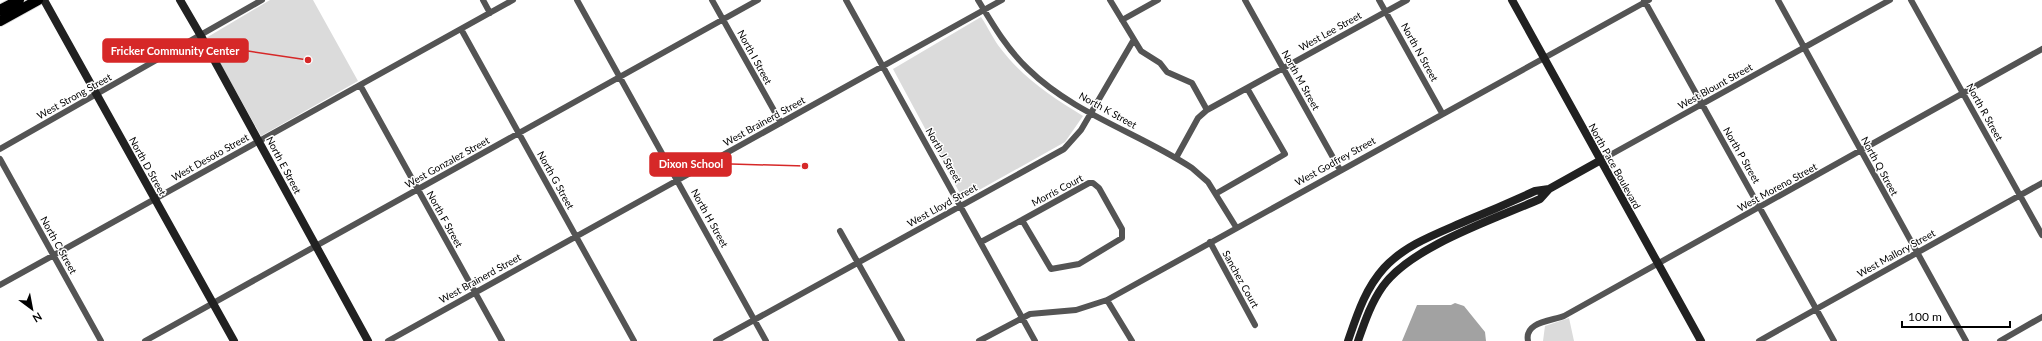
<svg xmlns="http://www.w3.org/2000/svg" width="2042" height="341" font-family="Lato,sans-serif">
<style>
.green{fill:#dbdbdb}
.water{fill:#a2a2a2}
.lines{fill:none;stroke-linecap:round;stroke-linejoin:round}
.primary-casing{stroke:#dbdbdb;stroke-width:12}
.street{stroke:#545454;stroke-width:6}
.secondary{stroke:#212121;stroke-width:8}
.primary{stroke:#000;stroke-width:10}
.labels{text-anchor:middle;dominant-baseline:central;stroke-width:3;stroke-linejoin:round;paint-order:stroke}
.street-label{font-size:10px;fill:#000;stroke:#fff}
.leader{fill:none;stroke:#d62828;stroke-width:1.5}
.callout-dot{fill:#d62828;stroke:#fff;stroke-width:1.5}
.callout{fill:#d62828;stroke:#d62828;stroke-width:1.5}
.callout-label{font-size:11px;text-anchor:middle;font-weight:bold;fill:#fff}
</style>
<rect width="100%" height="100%" fill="#fff"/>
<path class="green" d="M270,0H313L358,81L261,136L206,38Z
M981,17C988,27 993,39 1001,49C1023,78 1052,97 1083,116L1065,142L963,199L893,69Z
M1569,318L1574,341H1543L1545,326Z"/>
<path class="water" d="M1455,303L1464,306L1485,332L1486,341H1402L1417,305H1451Z"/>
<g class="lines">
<defs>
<path id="primary" d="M0,10L19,0
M0,21L38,0"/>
</defs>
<use href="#primary" class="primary-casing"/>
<path class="street" d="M483,0L490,13
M577,0L766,341
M712,0L781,123
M846,0L1035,341
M978,0C993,25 1007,49 1028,69C1074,114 1139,133 1192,168L1208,182L1236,227
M1110,0L1141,51L1160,63L1167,72L1192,83L1207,110
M1245,0L1340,170
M1379,0L1442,113
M1644,0L1834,341
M1778,0L1966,341
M1911,0L2042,235
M1122,20L1158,0
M461,29L634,341
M360,85L502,341
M0,149L262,0
M1176,158L1198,118L1207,110L1407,0
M0,159L101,341
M1601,160L1890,0
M1089,183H1093L1099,188L1122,229V238L1079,264L1051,269L1022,220Z
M1217,193L1285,154L1247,88
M840,231L902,341
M981,242L1022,220
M1210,242L1255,325
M0,285L513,0
M1107,300L1132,341
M145,341L758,0
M388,341L1002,0
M716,341L1064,149L1081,130L1133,41
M979,341L1030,314L1076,310L1107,300L1649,0
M1528,341C1524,322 1551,321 1564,316L2042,49
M1759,341L2042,183
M2000,341L2042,317"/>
<path class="secondary" d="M44,0L234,341
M180,0L201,36L368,341
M1512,0L1701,341
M1348,341C1357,315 1365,289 1384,268C1406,244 1439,233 1468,220C1490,211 1513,201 1535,191L1549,189
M1358,341C1365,321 1371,303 1383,286C1412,246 1495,219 1540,199L1549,189L1601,160"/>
<use href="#primary" class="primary"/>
</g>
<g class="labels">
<g class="street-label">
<text transform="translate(1330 31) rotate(-29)">West Lee Street</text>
<text transform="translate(1420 52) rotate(61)">North N Street</text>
<text transform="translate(755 57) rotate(61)">North I Street</text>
<text transform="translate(1301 80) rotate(61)">North M Street</text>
<text transform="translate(1715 86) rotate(-29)">West Blount Street</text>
<text transform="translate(74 96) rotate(-29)">West Strong Street</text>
<text transform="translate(1108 110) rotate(29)">North K Street</text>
<text transform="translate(1985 112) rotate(61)">North R Street</text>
<text transform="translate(764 121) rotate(-29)">West Brainerd Street</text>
<text transform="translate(944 155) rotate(60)">North J Street</text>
<text transform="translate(1742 155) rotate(60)">North P Street</text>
<text transform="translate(210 157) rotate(-29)">West Desoto Street</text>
<text transform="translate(1335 161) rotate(-29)">West Godfrey Street</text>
<text transform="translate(447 162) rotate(-29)">West Gonzalez Street</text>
<text transform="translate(284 165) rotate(62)">North E Street</text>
<text transform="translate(148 166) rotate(61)">North D Street</text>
<text transform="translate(1615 166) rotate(61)">North Pace Boulevard</text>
<text transform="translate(1880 166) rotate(61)">North Q Street</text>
<text transform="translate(556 180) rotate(61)">North G Street</text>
<text transform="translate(1777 187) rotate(-29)">West Moreno Street</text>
<text transform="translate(1057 190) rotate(-28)">Morris Court</text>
<text transform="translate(942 205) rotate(-29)">West Lloyd Street</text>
<text transform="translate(710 218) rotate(61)">North H Street</text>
<text transform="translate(445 219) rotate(61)">North F Street</text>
<text transform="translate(59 245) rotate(61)">North C Street</text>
<text transform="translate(1896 253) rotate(-29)">West Mallory Street</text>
<text transform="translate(480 278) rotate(-29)">West Brainerd Street</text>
<text transform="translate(1241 279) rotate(61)">Sanchez Court</text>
</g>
</g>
<path class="leader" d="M308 60L248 51M805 166L731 164"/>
<g class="callout-dot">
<circle cx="308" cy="60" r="4"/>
<circle cx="805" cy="166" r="4"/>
</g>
<g class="callout">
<rect x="103" y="39" width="145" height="23" rx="4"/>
<rect x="650" y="153" width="81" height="23" rx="4"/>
</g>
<g class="callout-label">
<text x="175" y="55">Fricker Community Center</text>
<text x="691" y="168">Dixon School</text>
</g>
<g transform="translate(32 309) rotate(148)" stroke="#ffffff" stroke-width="3" paint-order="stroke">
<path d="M0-3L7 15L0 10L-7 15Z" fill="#000000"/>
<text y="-6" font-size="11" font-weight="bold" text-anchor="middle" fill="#000000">N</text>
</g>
<path d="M1902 321v6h108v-6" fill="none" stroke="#000000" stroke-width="2"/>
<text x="1908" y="321" font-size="12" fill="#000000" stroke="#ffffff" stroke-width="3" paint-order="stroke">100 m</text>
</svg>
